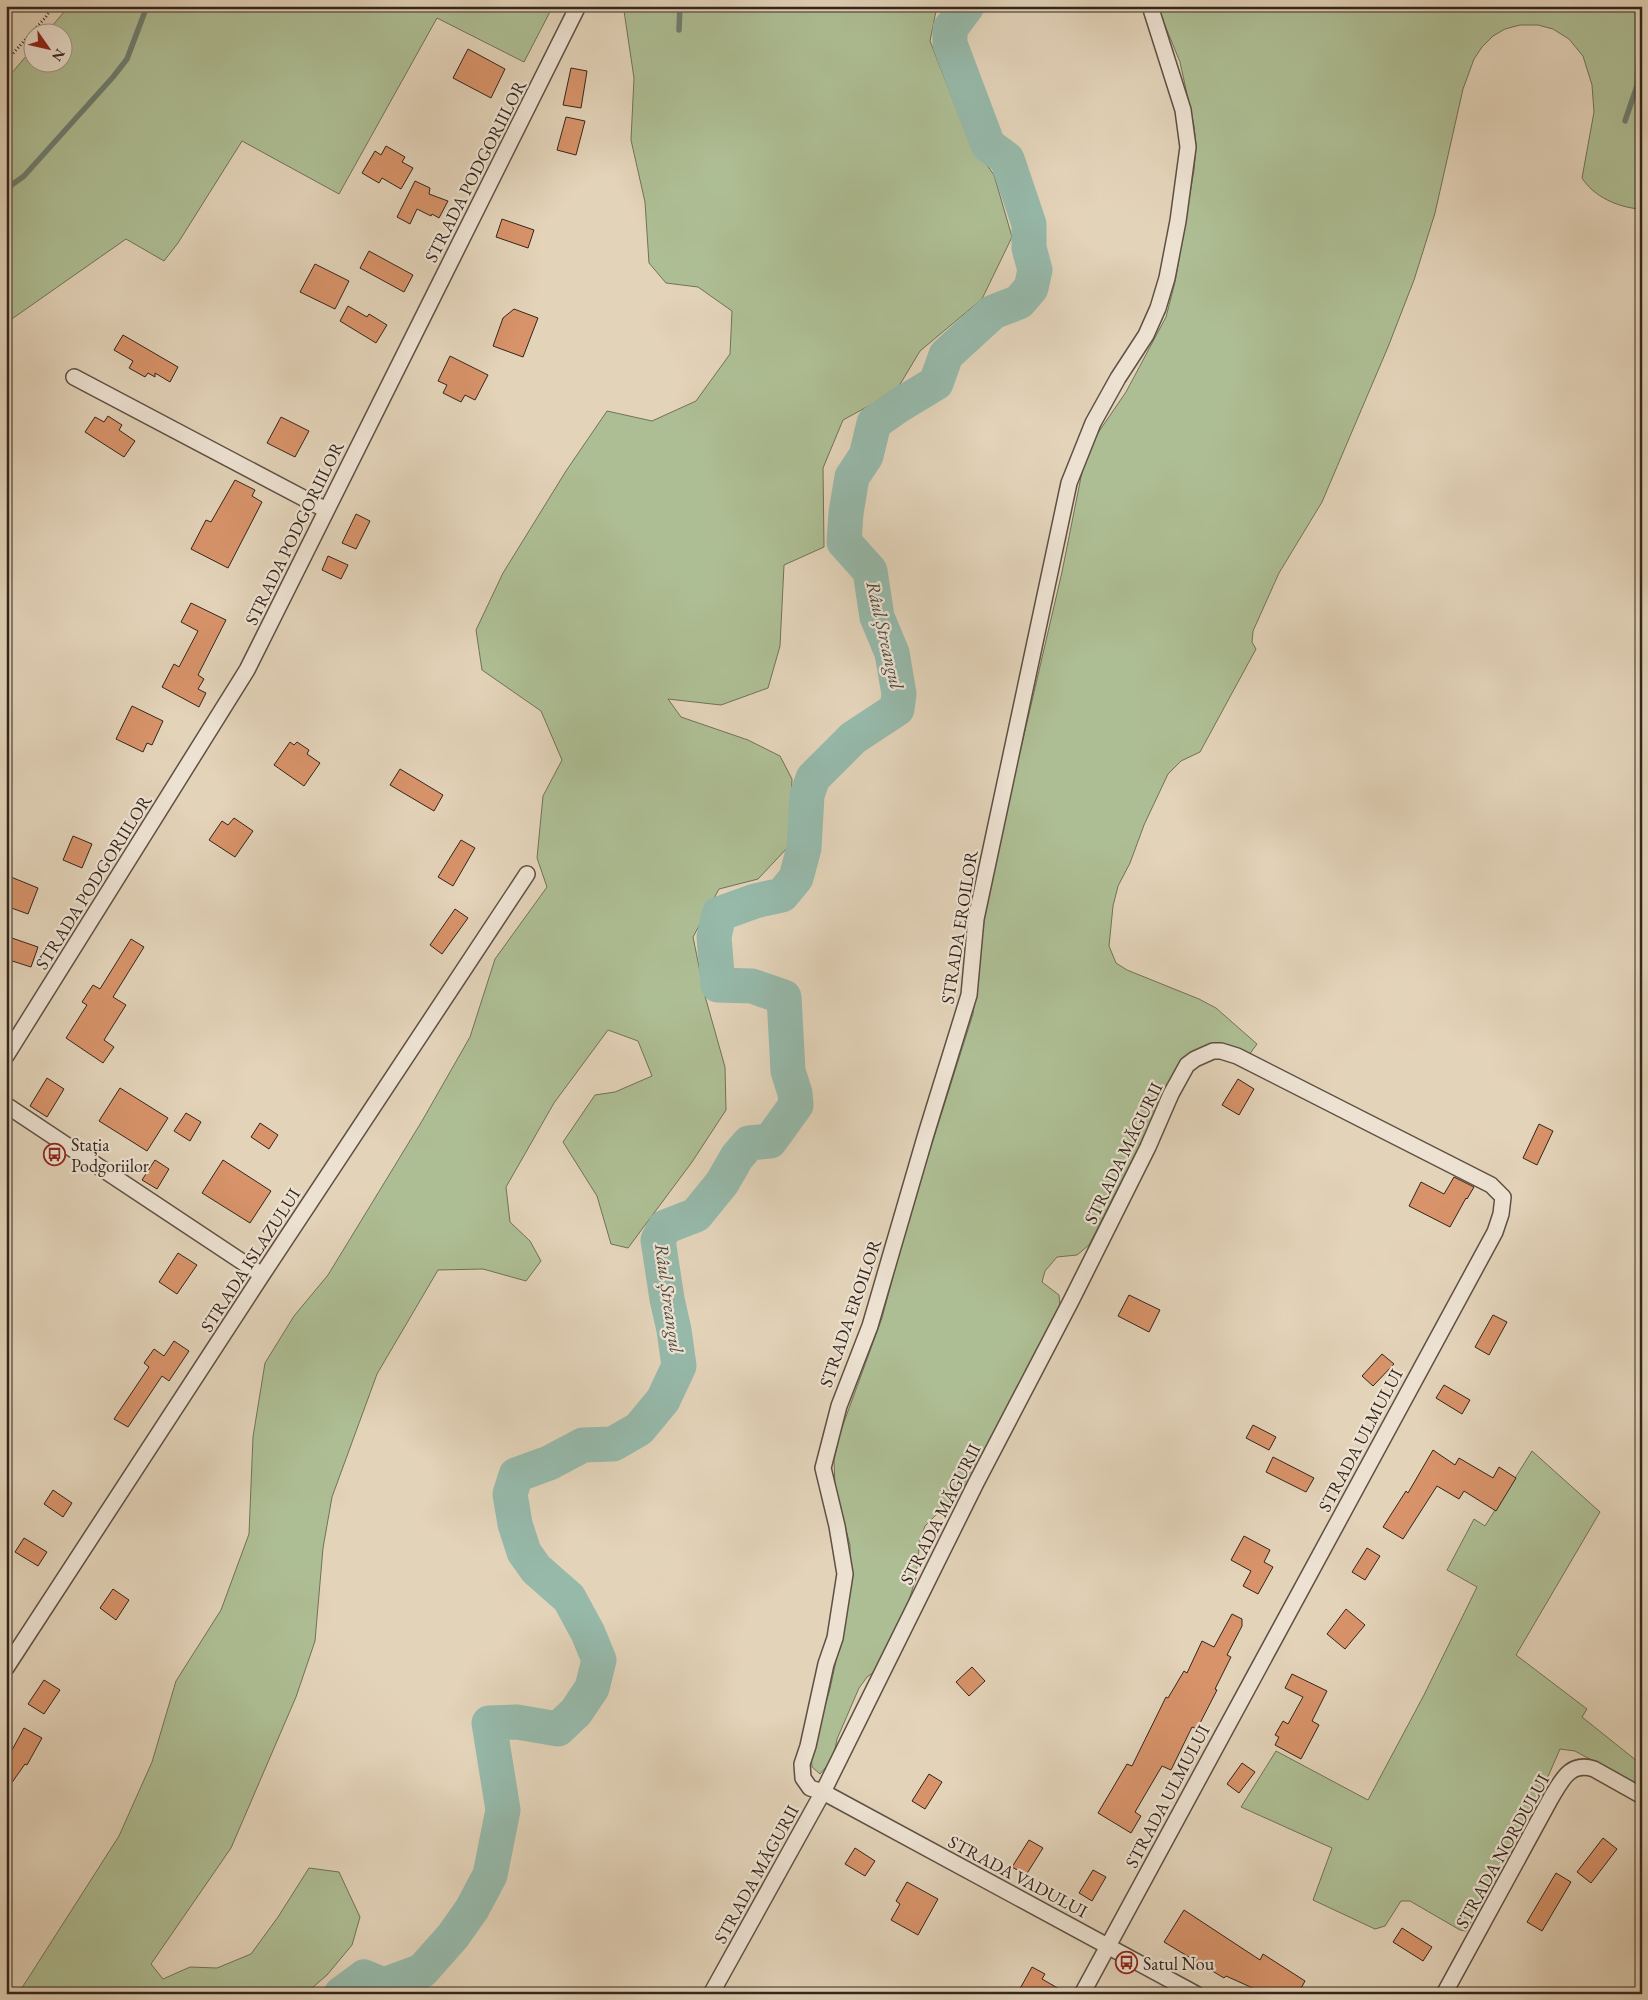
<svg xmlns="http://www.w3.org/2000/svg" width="1648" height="2000" font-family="'EB Garamond',serif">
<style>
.green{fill:#aebe94;stroke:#707258}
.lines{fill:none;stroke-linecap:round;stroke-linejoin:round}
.stream{stroke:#6e7e71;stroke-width:5.5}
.river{stroke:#96b9aa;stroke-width:35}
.building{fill:#d8936a;stroke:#33251c}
.minor-casing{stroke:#5f5043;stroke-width:18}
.path{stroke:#33251c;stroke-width:3;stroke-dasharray:1 2.5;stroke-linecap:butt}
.minor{stroke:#ede2d2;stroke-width:15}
.labels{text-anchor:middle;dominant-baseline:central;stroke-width:4.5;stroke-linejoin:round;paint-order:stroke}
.street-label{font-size:18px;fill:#33251c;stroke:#ede2d2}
.poi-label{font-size:18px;fill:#33251c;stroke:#ede2d2;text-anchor:start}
.water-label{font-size:19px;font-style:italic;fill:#4c4a40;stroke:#ede2d2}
</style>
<rect width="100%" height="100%" fill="#e3d3b9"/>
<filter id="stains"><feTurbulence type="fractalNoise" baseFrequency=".004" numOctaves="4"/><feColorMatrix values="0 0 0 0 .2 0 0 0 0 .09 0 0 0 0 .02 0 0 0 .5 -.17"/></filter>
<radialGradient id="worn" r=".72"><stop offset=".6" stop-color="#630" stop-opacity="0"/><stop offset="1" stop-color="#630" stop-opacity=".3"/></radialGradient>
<path class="green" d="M69,6H553L524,62L437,18L339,194L242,141L178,243L164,261L126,239L6,323V80L32,49V62H62V32H47Z
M626,6H937L930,41L968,138L994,175L1012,237L982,299L920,351L896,391L843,420L823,468L824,547L784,565L780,646L768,688L721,705L668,699L681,717L748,740L780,756L792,779L789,846L758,879L719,889L693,937L705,996L725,1067L726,1110L692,1162L628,1248L611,1244L597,1196L563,1142L595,1095L615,1092L652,1076L638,1041L608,1030L554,1103L506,1187L510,1222L530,1241L541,1261L526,1281L483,1269L438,1270L377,1374L332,1497L323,1548L315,1641L296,1697L231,1848L151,1964L163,1979L190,1967L217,1968L251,1954L278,1917L309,1868L339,1872L360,1917L352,1945L327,1975L305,1994H18L119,1836L152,1762L176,1681L221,1610L249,1534L253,1437L265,1363L294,1316L328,1275L422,1121L470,1037L495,959L547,887L537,858L543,796L562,760L541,711L482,670L476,630L503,573L566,471L607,411L652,421L696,401L730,354L732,311L698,287L666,283L649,263L645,202L631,140L634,78L624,11Z
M1157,6H1642V207L1639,209C1618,207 1594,197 1582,178L1594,112L1592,85L1583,56L1569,39L1553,29L1538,25H1520L1505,29L1493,36L1482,47L1474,59L1463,89L1435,213L1414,280L1388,347L1322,502L1279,573L1253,631L1252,642L1256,649L1200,752L1181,761L1168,774L1144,825L1130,863L1118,886L1113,906L1109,946L1116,963L1127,970L1199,999L1216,1008L1257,1044L1249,1055C1228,1049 1208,1038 1190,1055L1160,1105L1089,1245L1077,1255L1057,1257L1045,1271L1042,1282L1059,1295L1060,1305L1013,1400L991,1459L925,1526L920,1540L916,1578L900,1628L880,1668L867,1677L859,1688L837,1739L833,1759L820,1774L812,1767L811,1753L830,1689L840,1642L850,1576V1545L835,1487L834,1460L840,1433L882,1318L910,1213L973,1014L987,894L1062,572L1081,477L1089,446L1126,392L1166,317L1175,282L1194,170L1196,146L1194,126L1180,62Z
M1532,1451L1600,1512L1516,1655L1587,1709L1582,1717L1642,1765V1788L1575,1751L1560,1749L1543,1788L1466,1931L1460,1930L1410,1901H1401L1385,1926L1375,1929L1313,1900L1332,1848L1241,1807L1276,1751L1368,1800L1424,1695L1477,1587L1447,1570L1474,1519L1485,1526Z"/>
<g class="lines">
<path class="stream" d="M679,30L680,6
M1625,121L1637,86L1640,29L1639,6
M6,189L24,176L113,77L127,59L147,6"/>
<path class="river" d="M341,1994L364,1977L384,1985L422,1971L453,1936L472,1909L490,1875L503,1810L489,1723L517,1722L558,1729L576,1712L592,1688L599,1660L588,1633L569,1598L536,1569L524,1552L515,1524L510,1494L516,1475L549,1463L583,1445L613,1444L639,1429L663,1400L679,1366L674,1330L667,1299L658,1240L665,1227L696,1215L722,1183L737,1157L749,1143L770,1141L796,1105L795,1093L788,1071L784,997L752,986L718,985L714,937L719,914L755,901L782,895L796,878L804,848L807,795L813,778L853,738L897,709L899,694L892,653L877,617L870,571L844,542L846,513L852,477L866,456L874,423L898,406L936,383L946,355L993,312L1019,302L1031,288L1035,270L1029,248V224L1007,159L988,145L950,44V29L967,6"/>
</g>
<path class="building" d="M468,49L505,69L491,98L453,78Z
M571,68L587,71L581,108L563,105Z
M566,117L585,121L576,155L557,150Z
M386,146L405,157L402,162L413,168L401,189L382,178L379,183L362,173L375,151L381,155Z
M415,181L430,188L429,194L448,201L439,218L432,214L431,216L417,209L410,224L397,217Z
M502,219L534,230L528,248L496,237Z
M369,251L413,275L404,292L360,268Z
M315,264L349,281L335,309L300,292Z
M348,306L367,317L369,314L387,325L376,343L340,321Z
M514,309L538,318L523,357L493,346L503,318Z
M123,335L178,367L170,382L155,373V377L148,373L145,377L129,368L133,361L114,350Z
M450,356L488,375L475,400L465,395L461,402L443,393L447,385L438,381Z
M108,416L122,425L119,430L135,441L124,457L85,432L95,417L104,422Z
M281,417L309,431L295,457L267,443Z
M235,480L255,490L252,496L262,502L228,568L191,549L206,520L211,522Z
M356,514L370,521L356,549L342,543Z
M328,556L348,565L341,579L322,570Z
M191,603L226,620L198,675L204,679L198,689L206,693L199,707L162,687L174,664L179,667L198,631L181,622Z
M132,706L163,721L152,745L147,743L143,752L116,739Z
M290,742L294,745L297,742L309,750L307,754L320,763L304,786L274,765Z
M400,769L443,795L434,811L390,785Z
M234,818L253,831L235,857L209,840L222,821L228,825Z
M73,836L92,844L82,868L63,860Z
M461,840L475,848L453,886L438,877Z
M6,875L38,888L28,914L6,906Z
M455,909L468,918L442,954L430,945Z
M6,936L38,947L31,967L6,959Z
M131,939L144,947L113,997L126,1005L104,1040L114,1047L103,1063L66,1038L87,1005L82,1002L93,985L100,989Z
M47,1078L64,1089L47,1117L30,1106Z
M1238,1079L1254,1089L1239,1115L1222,1105Z
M120,1088L168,1118L147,1151L99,1121Z
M186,1113L201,1122L190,1141L174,1131Z
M260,1123L278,1135L269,1149L251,1137Z
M1539,1124L1553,1131L1537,1165L1523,1158Z
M155,1160L169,1169L157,1189L142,1180Z
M223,1160L271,1191L250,1223L202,1193Z
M1454,1177L1474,1187L1467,1199L1466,1198L1450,1227L1409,1206L1421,1182L1444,1194Z
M178,1253L197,1265L177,1294L159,1282Z
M1129,1295L1160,1310L1149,1332L1118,1316Z
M1493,1315L1507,1322L1489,1355L1475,1347Z
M174,1341L189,1351L169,1381L162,1376L128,1427L114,1419L149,1367L144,1363L154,1349L164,1356Z
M1382,1354L1394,1364L1373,1386L1362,1376Z
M1444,1385L1470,1400L1462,1414L1436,1398Z
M1253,1425L1276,1437L1269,1450L1246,1438Z
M1433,1450L1455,1465L1459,1458L1493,1478L1499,1467L1516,1478L1496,1511L1464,1491L1459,1499L1437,1486L1403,1539L1383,1527L1406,1491L1408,1493Z
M1273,1457L1314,1478L1306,1492L1266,1472Z
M53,1490L72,1503L63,1517L44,1504Z
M1244,1536L1270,1550L1264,1562L1273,1567L1258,1594L1243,1586L1251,1571L1231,1560Z
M24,1538L47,1552L38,1566L15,1552Z
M1367,1548L1380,1556L1365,1580L1352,1572Z
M113,1589L129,1600L116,1620L100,1608Z
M1346,1609L1365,1625L1345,1649L1327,1634Z
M1232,1614L1242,1619V1626L1227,1655L1231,1657L1215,1689L1217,1690L1197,1729L1192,1727L1171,1770L1162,1766L1135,1812L1141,1816L1131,1833L1098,1813L1127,1764L1132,1766L1166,1697L1168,1698L1184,1671L1187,1673L1202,1641L1214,1647Z
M972,1667L985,1681L969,1696L956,1682Z
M1292,1674L1327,1691L1312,1721L1319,1725L1301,1759L1275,1745L1279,1737L1275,1735L1283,1721L1288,1724L1303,1697L1285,1688Z
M44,1680L60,1690L44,1714L28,1704Z
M24,1728L42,1738L27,1765L25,1764L6,1791V1761Z
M1242,1763L1255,1772L1239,1793L1227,1784Z
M929,1774L942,1782L925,1809L912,1801Z
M1603,1838L1617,1849L1591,1883L1577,1872Z
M1029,1840L1043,1848L1026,1875L1012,1867Z
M855,1848L875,1861L865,1876L845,1864Z
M1093,1870L1106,1877L1092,1901L1079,1893Z
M1556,1873L1571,1882L1542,1931L1527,1922Z
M907,1882L938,1899L918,1935L891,1920L900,1904L896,1901Z
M1184,1910L1260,1960L1263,1954L1305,1981L1298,1994H1266L1226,1976L1224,1978L1164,1942Z
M1402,1928L1432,1947L1423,1961L1393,1942Z
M1032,1967L1045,1974L1042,1979L1068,1994H1017Z"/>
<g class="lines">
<defs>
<path id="minor" d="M1150,6L1183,110L1188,147L1178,221L1167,278L1158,308L1146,335L1118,378L1093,423L1069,483L976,919L969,995L926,1134L870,1326L839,1406L823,1468L837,1526L845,1574L835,1638L826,1664L808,1746L802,1764L803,1778L810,1788L823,1792L1196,1994
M74,377L326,510
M6,1056L247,670L578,6
M6,1105L262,1275
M6,1668L262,1275L527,874
M711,1994L823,1792L976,1483L1071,1301L1148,1147L1171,1094L1187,1065L1195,1059L1213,1051H1221L1237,1056L1491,1185L1503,1197L1501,1214L1495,1232L1082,1994
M1444,1994L1551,1798C1562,1780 1570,1761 1594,1769L1642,1796"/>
</defs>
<use href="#minor" class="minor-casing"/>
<path class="path" d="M6,61L45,18L53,6"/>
<use href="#minor" class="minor"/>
</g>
<defs>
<symbol id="bus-ring" viewBox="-11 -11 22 22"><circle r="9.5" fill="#ede2d2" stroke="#8f2418" stroke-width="1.5"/><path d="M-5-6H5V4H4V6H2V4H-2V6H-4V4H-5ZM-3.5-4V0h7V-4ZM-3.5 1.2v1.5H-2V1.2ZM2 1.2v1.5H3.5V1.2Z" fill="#8f2418"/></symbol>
</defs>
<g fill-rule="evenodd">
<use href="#bus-ring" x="42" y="1142" width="25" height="25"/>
<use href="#bus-ring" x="1114" y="1950" width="25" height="25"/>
</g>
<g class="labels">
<g class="street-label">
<text transform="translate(475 171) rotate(-63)">STRADA PODGORIILOR</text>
<text transform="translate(294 533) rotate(-64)">STRADA PODGORIILOR</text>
<text transform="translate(93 882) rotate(-58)">STRADA PODGORIILOR</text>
<text transform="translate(959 927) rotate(-81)">STRADA EROILOR</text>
<text transform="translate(1123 1153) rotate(-64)">STRADA MĂGURII</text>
<text transform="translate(250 1260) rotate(-57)">STRADA ISLAZULUI</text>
<text transform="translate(850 1313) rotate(-71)">STRADA EROILOR</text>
<text transform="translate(1360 1440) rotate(-62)">STRADA ULMULUI</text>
<text transform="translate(940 1514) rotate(-63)">STRADA MĂGURII</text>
<text transform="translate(1167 1796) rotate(-62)">STRADA ULMULUI</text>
<text transform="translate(1502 1851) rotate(-61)">STRADA NORDULUI</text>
<text transform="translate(756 1874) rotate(-61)">STRADA MĂGURII</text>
<text transform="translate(1018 1876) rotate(28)">STRADA VADULUI</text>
</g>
<g class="poi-label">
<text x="71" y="1144">Stația<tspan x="71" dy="21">Podgoriilor</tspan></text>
<text x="1143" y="1963">Satul Nou</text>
</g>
<g class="water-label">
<text transform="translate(885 635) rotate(77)">Râul Ștreangul</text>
<text transform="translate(669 1298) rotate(82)">Râul Ștreangul</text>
</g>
</g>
<rect width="1648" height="2000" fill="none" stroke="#e3d3b9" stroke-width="25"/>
<rect x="8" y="8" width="1633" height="1985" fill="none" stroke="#33251c" stroke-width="2.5"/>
<rect x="12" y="12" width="1623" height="1975" fill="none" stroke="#33251c"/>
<g transform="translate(48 48) rotate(124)"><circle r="24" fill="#ede2d2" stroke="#a39689"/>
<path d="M0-4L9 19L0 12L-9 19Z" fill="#8f2418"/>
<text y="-8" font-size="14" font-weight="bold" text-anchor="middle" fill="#33251c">N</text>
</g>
<rect width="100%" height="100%" filter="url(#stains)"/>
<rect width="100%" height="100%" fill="url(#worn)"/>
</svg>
